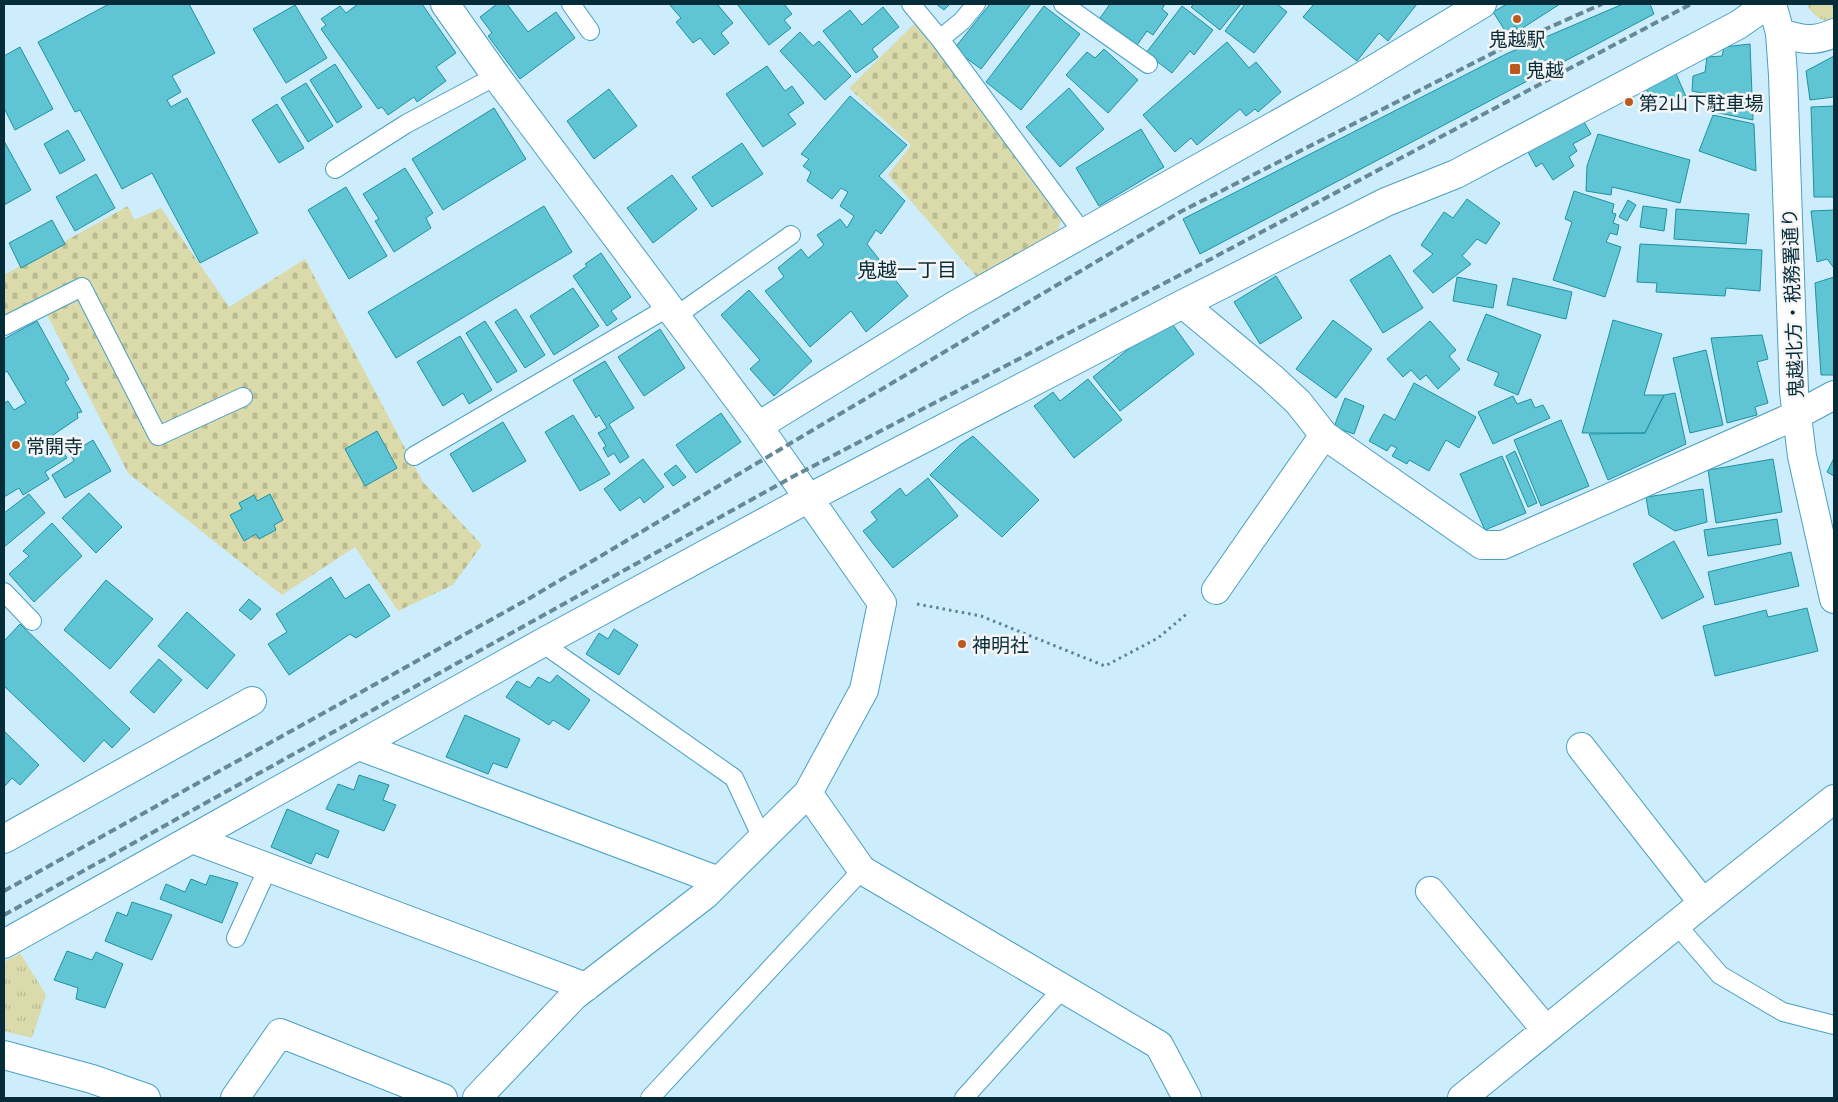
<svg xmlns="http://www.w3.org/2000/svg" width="1838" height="1102" font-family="'Titillium Web','Noto Sans JP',sans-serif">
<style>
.grass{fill:url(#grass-tufts)}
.cemetery{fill:url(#cemetery-stones)}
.building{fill:#5fc5d5;stroke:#1f91a0}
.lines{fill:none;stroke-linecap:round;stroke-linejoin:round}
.lane-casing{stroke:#4a9fc3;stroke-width:20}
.street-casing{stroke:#4a9fc3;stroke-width:30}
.secondary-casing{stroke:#4a9fc3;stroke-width:30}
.path{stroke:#608391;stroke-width:3;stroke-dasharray:2.5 4;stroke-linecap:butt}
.lane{stroke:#fff;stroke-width:18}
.street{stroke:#fff;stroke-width:28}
.secondary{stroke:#fff;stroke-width:28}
.rail{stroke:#668997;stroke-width:4;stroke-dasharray:8 4;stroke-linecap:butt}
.poi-dot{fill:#bb5a1b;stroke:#f5f5f5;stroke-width:2}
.labels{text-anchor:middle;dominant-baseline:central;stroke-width:5;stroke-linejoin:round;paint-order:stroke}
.poi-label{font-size:19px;fill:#062c3a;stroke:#f5f5f5;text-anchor:start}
.street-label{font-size:19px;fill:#062c3a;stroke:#f5f5f5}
.neighbourhood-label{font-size:20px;fill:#062c3a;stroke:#f5f5f5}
</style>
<defs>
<pattern id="grass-tufts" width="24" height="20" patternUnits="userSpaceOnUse" patternTransform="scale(1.25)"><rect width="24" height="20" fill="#dadaaa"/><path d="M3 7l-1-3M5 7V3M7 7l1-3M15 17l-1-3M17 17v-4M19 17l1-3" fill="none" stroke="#babb93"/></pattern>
<pattern id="cemetery-stones" width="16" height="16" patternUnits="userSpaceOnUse" patternTransform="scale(1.25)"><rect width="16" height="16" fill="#dadaaa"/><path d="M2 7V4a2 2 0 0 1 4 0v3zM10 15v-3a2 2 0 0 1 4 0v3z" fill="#babb93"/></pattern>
</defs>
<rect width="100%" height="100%" fill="#ceedfc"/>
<path class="grass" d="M1807,4H1834V18L1828,22C1818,18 1811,14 1807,4Z
M20,953L46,995L32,1038L4,1031V962Z"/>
<path class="cemetery" d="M916,22L1062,219L1056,235L977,277L888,175L911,145L849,88Z
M128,206L134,220L161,208L229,307L305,259L423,482L482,545L453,585L398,611L355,547L282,595L128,473L39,299L4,317V275Z"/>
<path class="building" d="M109,4H189L215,53L172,76L181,92L167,100L171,107L187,98L258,233L200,263L152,173L122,189L80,110L75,112L38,42Z
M358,4H422L456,53L436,67L446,81L417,102L414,97L388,115L382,107L378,109L321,29L326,25L321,19L340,6L346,13Z
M497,4H507L528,32L556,12L575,38L520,79L488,36L492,33L480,17Z
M669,4H717L733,23L721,33L729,43L714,55L700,38L693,43L676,22L681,18Z
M737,4H784L792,14L784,20L791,28L769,45Z
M936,4H950L944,10Z
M990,4H1031L981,69L954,49Z
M1110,4H1165L1162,9L1168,14L1153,35L1147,31L1137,45L1100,18Z
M1194,4H1241L1220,30L1191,7Z
M1245,4H1277L1287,12L1254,53L1225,31Z
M1314,4H1417L1388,41L1379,33L1357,61L1303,17Z
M1507,4H1560L1518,31L1515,26L1506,32L1493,12Z
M1623,4H1650L1654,14L1200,254L1183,219L1506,54Z
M295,5L327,58L286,83L253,29Z
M1044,6L1080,34L1021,110L986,82Z
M1182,6L1213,30L1194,55L1190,51L1172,73L1146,53Z
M883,7L899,27L872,49L878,57L856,73L823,31L850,10L862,25Z
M800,32L813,46L819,41L851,76L825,100L780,51Z
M1227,42L1249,68L1256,62L1281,92L1258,112L1255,109L1246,116L1240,109L1197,145L1191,138L1175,152L1143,115Z
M1750,44L1753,120L1714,112L1712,95L1692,91L1693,76L1705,72L1707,57L1722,56L1724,47Z
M20,47L53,109L15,130L4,108V56Z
M1104,49L1138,80L1108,113L1066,75L1087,52L1095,58Z
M1834,56V97L1810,100L1806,71Z
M335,64L362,107L337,123L310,80Z
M767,66L785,91L792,86L804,103L788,114L796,124L763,147L726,94Z
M1674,69L1687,99H1654L1644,87Z
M306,83L333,126L308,142L281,98Z
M1069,88L1104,129L1060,167L1026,127Z
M609,89L637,126L594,159L567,121Z
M850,96L907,145L879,176L905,201L881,234L876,230L867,244L908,296L866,332L851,311L810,347L765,291L784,277L778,268L801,249L808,258L824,245L817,235L840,219L847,228L854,216L840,206L848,192L841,188L832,199L807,181L811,172L803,166L809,159L801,154Z
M277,104L304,148L279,163L252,120Z
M1834,106V197H1814L1811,107Z
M494,108L526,159L443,210L412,159Z
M1713,115L1754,124L1756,171L1699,151Z
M1584,122L1591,134L1573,144L1577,151L1569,157L1574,166L1553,180L1542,163L1536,167L1528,152Z
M1141,129L1164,167L1099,206L1076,168Z
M68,130L85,160L60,174L44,144Z
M1598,134L1690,160L1680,203L1612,187L1611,195L1586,191L1587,166Z
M4,141L31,190L4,205Z
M742,143L763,174L712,207L692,177Z
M405,168L433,213L426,218L431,228L394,252L375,221L379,219L363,194Z
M96,174L115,208L75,231L56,197Z
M672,175L697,209L653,243L627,208Z
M346,187L387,256L349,279L308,210Z
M1574,191L1614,204L1612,213L1616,214L1613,223L1619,225L1617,235L1610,233L1606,242L1621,247L1605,297L1553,280L1572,222L1565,219Z
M1467,199L1500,223L1486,244L1477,239L1462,256L1471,264L1433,293L1413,271L1433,254L1421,245L1444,212L1453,218Z
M1628,200L1636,205L1627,221L1619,217Z
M544,206L572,252L396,358L368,312Z
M1643,206L1667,209L1664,231L1640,227Z
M1676,209L1749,214L1746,244L1674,239Z
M1834,210V268L1827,259L1817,262L1811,211Z
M52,220L65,244L21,268L9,243Z
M1640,244L1762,250L1760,291L1726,288L1725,296L1656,292L1657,283L1637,282Z
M601,253L631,297L611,311L617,319L607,326L573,276L587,266L585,264Z
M1390,255L1423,308L1383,333L1350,280Z
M1276,276L1302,318L1260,344L1234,302Z
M1457,277L1497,285L1493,308L1453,301Z
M1834,277V375H1821L1815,283Z
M1513,278L1572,292L1566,319L1507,305Z
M573,288L599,326L554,355L530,316Z
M749,290L812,361L774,396L750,369L760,360L721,315Z
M516,309L545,355L525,368L495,322Z
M1486,314L1541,335L1518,395L1494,385L1499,373L1467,360Z
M1168,318L1194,354L1120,411L1093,377Z
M1333,320L1372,349L1336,398L1296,369Z
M1613,320L1662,334L1644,395H1664L1645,433H1582Z
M37,321L69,379L65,382L82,412L77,413L78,418L53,435L67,458L45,472L49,479L23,495L19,488L4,497V403L8,401L14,410L26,403L7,371L4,373V339Z
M485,321L517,371L497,383L466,333Z
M1430,321L1456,350L1449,356L1460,369L1438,389L1426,375L1420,380L1411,370L1403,377L1387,359Z
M660,329L685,368L644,396L618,357Z
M1762,335L1768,359L1757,362L1768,403L1755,407L1757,415L1727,423L1711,338Z
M460,336L492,390L469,404L463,393L443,406L417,362Z
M1706,350L1723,425L1690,433L1673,358Z
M605,361L634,408L609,424L629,457L620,463L614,453L608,457L603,448L606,446L598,433L607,428L599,415L596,418L573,380Z
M1088,379L1122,420L1074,458L1034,406L1053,392L1060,401Z
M1414,383L1476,417L1459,448L1446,440L1429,471L1409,460L1407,464L1392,456L1397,448L1391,445L1387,451L1369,441L1384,414L1395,420Z
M1675,393L1686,444L1608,480L1589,434L1645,433L1664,395Z
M1513,396L1517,404L1531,399L1535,408L1543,405L1550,418L1493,444L1478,412Z
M1345,398L1364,406L1354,434L1334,427Z
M721,413L741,442L696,473L676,445Z
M573,415L610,474L580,491L545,432Z
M1561,420L1589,486L1541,506L1514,440Z
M503,422L526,461L473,492L450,454Z
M377,431L397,468L365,486L345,449Z
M973,436L1039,500L1002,537L930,475L960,445Z
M72,440L78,449L93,440L111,471L65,498L52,475L74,461L65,444Z
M1515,451L1537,503L1528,507L1506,456Z
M1502,456L1526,513L1485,530L1460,474Z
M1834,458V476L1827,472Z
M643,459L664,487L644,503L640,497L620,511L604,489Z
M1773,459L1782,512L1716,523L1708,470Z
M676,465L686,477L673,486L664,474Z
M928,478L958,516L893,568L863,531L877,520L871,512L900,488L906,496Z
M1703,489L1707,522L1675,531L1649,515L1646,497Z
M89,493L122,527L96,553L62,518Z
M29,494L45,513L4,547V513Z
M270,494L283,520L274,525L276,530L259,539L256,534L244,541L230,515L242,509L239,503L254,495L257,501Z
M1777,519L1781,544L1708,556L1704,530Z
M52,523L82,556L34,602L9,574L29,556L23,551Z
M1674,541L1704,597L1662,619L1633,564Z
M1791,552L1799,586L1715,605L1708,572Z
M331,577L345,599L369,584L390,616L356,638L350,634L289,675L268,644L287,632L276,614Z
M106,580L153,619L110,669L64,630Z
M249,599L261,609L251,620L239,610Z
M1807,608L1818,651L1715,676L1703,626L1766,610L1768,617Z
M187,612L235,655L207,689L158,646Z
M20,624L130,729L112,748L104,740L84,762L4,686V641Z
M614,629L638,645L619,675L586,654L599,633L608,639Z
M159,659L182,680L154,713L130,692Z
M557,675L590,700L569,730L553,720L549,725L506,697L517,681L530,688L538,677L550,683Z
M465,715L520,739L507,768L493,763L488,774L446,757Z
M4,731L39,765L20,785L12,778L4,787Z
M359,775L389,785L383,800L396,805L384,831L326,809L338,784L354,790Z
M287,809L339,831L328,858L316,853L311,864L271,847Z
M210,875L238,883L222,923L160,899L166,884L185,892L191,879L206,885Z
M132,902L172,915L152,960L105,941L117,912L127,916Z
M67,951L92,960L96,952L123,964L105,1008L76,999L78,988L54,980Z"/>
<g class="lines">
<defs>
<path id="lane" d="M571,4L590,31
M911,4L940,39L1083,233
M1063,4L1148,64
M940,39L962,21L976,4
M335,169L406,124L496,76
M676,316L791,235
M4,326L82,287L158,436L243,397
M414,456L669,307
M4,592L32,621
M542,643L734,778L762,838
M1676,924L1720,975L1783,1012L1834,1025
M236,938L268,868
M650,1098L862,870
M964,1098L1063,988"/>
<path id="street" d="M445,4L496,76L758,426L882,603L864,690L808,793L705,895L574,996L477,1098
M1780,33C1801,39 1813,43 1834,33
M1183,304L1271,377L1298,402L1324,435L1482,545H1503L1797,415L1834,395
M758,426L957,304L1356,80L1482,4
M1216,590L1324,435
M359,746L719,881
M1581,747L1703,903
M808,793L862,870L1159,1045L1187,1098
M4,839L252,701
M192,839L586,987
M1430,891L1546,1030
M4,944L542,643L809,498L1183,304L1386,202L1456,174L1738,25L1768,4
M4,1055L92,1079L146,1098
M235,1098L280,1033L443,1098
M1462,1098L1703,903L1834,799"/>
<path id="secondary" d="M1772,4L1780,33L1783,75L1794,392L1802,456L1834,599"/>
</defs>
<use href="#lane" class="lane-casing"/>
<use href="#street" class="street-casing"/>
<use href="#secondary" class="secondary-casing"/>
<path class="path" d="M917,604L981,616L1105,666L1158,638L1189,612"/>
<use href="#lane" class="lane"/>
<use href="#street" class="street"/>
<use href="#secondary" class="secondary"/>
<path class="rail" d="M4,891L530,598L1180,212L1503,48L1602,4
M4,915L794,476L1207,261L1691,4"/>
</g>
<g class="poi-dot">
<circle cx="1517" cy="19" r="5"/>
<rect x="1509" y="63" width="12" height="12" rx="2.5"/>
<circle cx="1629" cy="102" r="5"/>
<circle cx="16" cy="445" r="5"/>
<circle cx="962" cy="644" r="5"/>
</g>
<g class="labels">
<g class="poi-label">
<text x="1517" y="38" text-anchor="middle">鬼越駅</text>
<text x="1526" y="69">鬼越</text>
<text x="1639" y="102">第2山下駐車場</text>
<text x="26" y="445">常開寺</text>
<text x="972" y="644">神明社</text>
</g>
<g class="street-label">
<text transform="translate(1792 303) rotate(-92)">鬼越北方・税務署通り</text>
</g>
<g class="neighbourhood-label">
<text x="907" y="269">鬼越一丁目</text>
</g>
</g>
<rect width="1838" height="1102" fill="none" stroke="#062c3a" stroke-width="10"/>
</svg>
